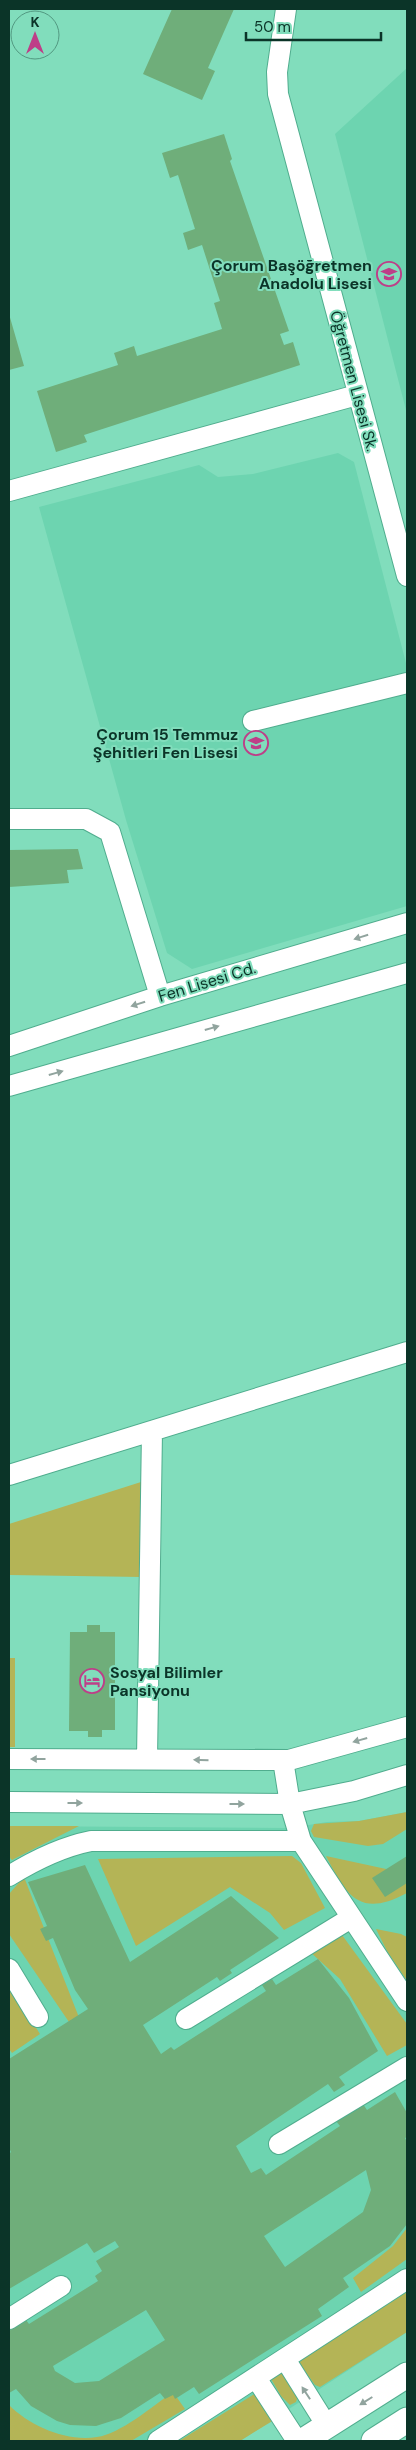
<svg xmlns="http://www.w3.org/2000/svg" width="416" height="2450" font-family="'DM Sans',sans-serif">
<style>
.built{fill:#6dd4b0}
.green{fill:#b4b456}
.building{fill:#6fae7a;fill-rule:evenodd}
.lines{fill:none;stroke-linecap:round;stroke-linejoin:round}
.minor-casing{stroke:#50ad8e;stroke-width:22}
.major-casing{stroke:#50ad8e;stroke-width:27}
.minor{stroke:#fff;stroke-width:20}
.major{stroke:#fff;stroke-width:25}
.oneway{fill:#91a49e}
.labels{text-anchor:middle;dominant-baseline:central;stroke-width:4;stroke-linejoin:round;paint-order:stroke}
.poi-label{font-size:16px;font-weight:bold;fill:#0b3428;stroke:#81ddbc;text-anchor:end}
.street-label{font-size:16px;fill:#0b3428;stroke:#81ddbc}
</style>
<rect width="100%" height="100%" fill="#81ddbc"/>
<path class="built" d="M407,68V414L335,134Z
M338,453L354,462L407,667V906L192,969L167,953L126,820L39,507L199,465L218,477L253,474Z
M407,1812V2332L240,2441H9V1826L290,1828L327,1822L359,1821Z"/>
<path class="green" d="M141,1482L142,1577L9,1575V1524Z
M9,1658H15V1747H9Z
M407,1812V1829L383,1844L368,1846L314,1837L311,1831L314,1824L359,1821Z
M9,1826H79L12,1860L9,1857Z
M292,1856L301,1863L325,1908L284,1930L270,1913L230,1887L136,1946L98,1859Z
M326,1856L400,1872L407,1870V1893C360,1918 347,1897 326,1856Z
M24,1877L80,2020L69,2022L9,1934V1894Z
M376,1929L401,1934L407,1937V1981L387,1951Z
M342,1935L407,2024V2045L387,2056L340,1979L309,1951Z
M9,1985L40,2034L12,2053L9,2049Z
M407,2228V2259L361,2292L353,2278L393,2246Z
M407,2292V2332L320,2387L315,2385L299,2363L304,2357Z
M281,2371L289,2378L298,2396L296,2402L290,2405L281,2396L270,2377Z
M173,2392L185,2409L131,2441H9V2405C30,2426 66,2442 97,2437C120,2434 153,2406 173,2392Z
M256,2393L274,2420L240,2441H179Z"/>
<path class="building" d="M172,9H234L208,68L215,71L202,100L143,74Z
M224,134L232,159L230,161L289,331L280,334L284,345L293,342L300,365L84,435L87,442L56,452L37,391L118,365L114,353L134,346L137,356L222,329L214,303L220,301L202,245L188,250L183,233L195,229L178,175L170,178L162,153Z
M9,314L24,366L9,370Z
M78,849L83,869L67,870L69,883L9,887V850Z
M87,1625H100V1632H115V1730H102V1737H88V1731H69L70,1632H87Z
M407,1856V1883L385,1897L372,1878Z
M85,1865L130,1962L231,1896L279,1938L230,1970L232,1973L220,1981L217,1977L143,2025L161,2054L171,2047L174,2050L266,1991L262,1985L272,1979L276,1985L318,1959L349,1998L378,2051L339,2077L345,2085L334,2092L328,2084L236,2146L251,2173L261,2168L266,2175L340,2126L336,2121L363,2104L367,2110L395,2092L407,2113V2137L405,2138L407,2142V2224L390,2246L343,2278L349,2287L318,2309L322,2316L199,2394L194,2387L175,2399L173,2395L165,2399L160,2393L121,2418L96,2426L70,2425L57,2421L31,2406L16,2389L9,2393V2331L26,2320L29,2324L98,2281L95,2276L102,2271L96,2261L119,2247L115,2241L94,2253L87,2243L9,2289V2154L11,2152L9,2148V2059L88,2009L75,1990L53,1938L46,1941L40,1929L47,1926L28,1882ZM366,2170L371,2190L363,2212L285,2267L264,2236ZM146,2310L165,2340L99,2381L75,2383L55,2371L53,2366Z"/>
<g class="lines">
<defs>
<path id="minor" d="M286,9L277,72L278,94L407,576
M9,491L357,395
M253,721L407,683
M9,819H86L110,832L160,996
M9,1046L160,996L407,923
M9,1086L407,973
M9,1475L407,1352
M9,1759L289,1760L407,1727
M147,1759L152,1431
M283,1760L290,1804L301,1841
M9,1802L290,1804L354,1791L407,1775
M9,1876C35,1860 61,1847 91,1841H301L407,2001
M9,1969L38,2017
M186,2019L351,1918
M279,2144L407,2067
M9,2319L61,2286
M285,2359L327,2426
M256,2378L297,2441
M158,2441L407,2279"/>
<path id="major" d="M303,2441L407,2375
M374,2441L407,2420"/>
</defs>
<use href="#minor" class="minor-casing"/>
<use href="#major" class="major-casing"/>
<use href="#minor" class="minor"/>
<use href="#major" class="major"/>
</g>
<defs><path id="oneway-solid" d="M-6-.8H1V-3.2L6.5 0L1 3.2V.8H-6Z" transform="scale(1.25)"/></defs>
<g class="oneway">
<use href="#oneway-solid" transform="translate(361 937) rotate(163)"/>
<use href="#oneway-solid" transform="translate(138 1004) rotate(162)"/>
<use href="#oneway-solid" transform="translate(212 1028) rotate(-16)"/>
<use href="#oneway-solid" transform="translate(56 1073) rotate(-16)"/>
<use href="#oneway-solid" transform="translate(360 1740) rotate(164)"/>
<use href="#oneway-solid" transform="translate(38 1759) rotate(-180)"/>
<use href="#oneway-solid" transform="translate(201 1760) rotate(-179)"/>
<use href="#oneway-solid" transform="translate(75 1803)"/>
<use href="#oneway-solid" transform="translate(237 1804)"/>
<use href="#oneway-solid" transform="translate(306 2393) rotate(-123)"/>
<use href="#oneway-solid" transform="translate(366 2401) rotate(148)"/>
</g>
<defs>
<symbol id="school-ring" viewBox="-11 -11 22 22"><circle r="9.5" fill="#81ddbc" stroke="#be3e88" stroke-width="1.5"/><path d="M0-5L7-2L0 1L-7-2ZM-4 1L0 2.5L4 1V4Q0 6-4 4Z" fill="#be3e88"/></symbol>
<symbol id="hotel-ring" viewBox="-11 -11 22 22"><circle r="9.5" fill="#81ddbc" stroke="#be3e88" stroke-width="1.5"/><path d="M-6-4.5h1.5V1H6V5H4.5V3h-9V5H-6ZM-4 0a1.8 1.8 0 1 1 3.6 0ZM.5 0V-2.5h3Q6-2.5 6 0Z" fill="#be3e88"/></symbol>
</defs>
<g fill-rule="evenodd">
<use href="#school-ring" x="375" y="260" width="28" height="28"/>
<use href="#school-ring" x="242" y="729" width="28" height="28"/>
<use href="#hotel-ring" x="78" y="1667" width="28" height="28"/>
</g>
<g class="labels">
<g class="poi-label">
<text x="372" y="265">Çorum Başöğretmen<tspan x="372" dy="18">Anadolu Lisesi</tspan></text>
<text x="238" y="734">Çorum 15 Temmuz<tspan x="238" dy="18">Şehitleri Fen Lisesi</tspan></text>
<text x="110" y="1672" text-anchor="start">Sosyal Bilimler<tspan x="110" dy="18">Pansiyonu</tspan></text>
</g>
<g class="street-label">
<text transform="translate(354 381) rotate(75)">Öğretmen Lisesi Sk.</text>
<text transform="translate(207 982) rotate(-17)">Fen Lisesi Cd.</text>
</g>
</g>
<rect width="416" height="2450" fill="none" stroke="#0b3428" stroke-width="20"/>
<g transform="translate(35 35)"><circle r="24" fill="#81ddbc" stroke="#529981"/>
<path d="M0-4L9 19L0 12L-9 19Z" fill="#be3e88"/>
<text y="-8" font-size="14" font-weight="bold" text-anchor="middle" fill="#0b3428">K</text>
</g>
<path d="M246 32v8h135v-8" fill="none" stroke="#0b3428" stroke-width="2.5"/>
<text x="254" y="32" font-size="15" fill="#0b3428" stroke="#81ddbc" stroke-width="4" paint-order="stroke">50 m</text>
</svg>
